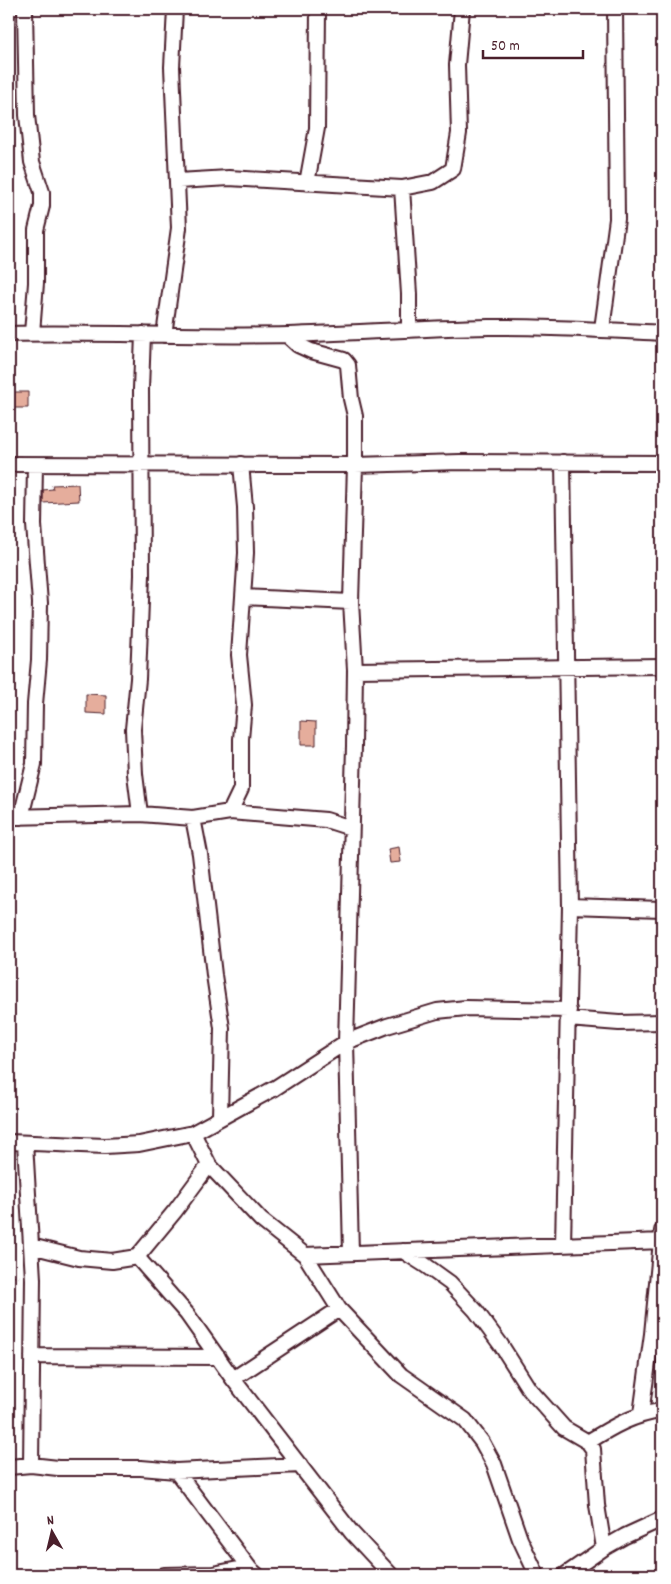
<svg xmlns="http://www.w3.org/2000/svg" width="671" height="1584" font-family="Dekko,sans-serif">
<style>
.building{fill:#e5ad9c;stroke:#4a1f2b}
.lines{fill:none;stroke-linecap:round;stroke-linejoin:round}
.minor-casing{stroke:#4a1f2b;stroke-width:18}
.path{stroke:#4a1f2b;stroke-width:2.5;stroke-dasharray:1 4;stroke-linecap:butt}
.minor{stroke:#fff;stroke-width:14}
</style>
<rect width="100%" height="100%" fill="#fff"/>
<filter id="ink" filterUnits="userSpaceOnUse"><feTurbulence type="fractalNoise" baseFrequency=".02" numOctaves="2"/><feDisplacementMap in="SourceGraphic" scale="10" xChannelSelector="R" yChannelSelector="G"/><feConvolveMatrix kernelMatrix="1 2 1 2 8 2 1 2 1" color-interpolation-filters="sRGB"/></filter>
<g filter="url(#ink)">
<path class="building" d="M14,392H28V408H14Z
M78,484L79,501L43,503V490L53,489L52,485Z
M86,694L106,695V714L86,713Z
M301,721L316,722V745H301Z
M399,847L401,862L390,863L388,849Z"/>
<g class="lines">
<defs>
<path id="minor" d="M25,9L27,115L32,162L42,192V206L36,230V283L32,333
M178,181L229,178L402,188L433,182L453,169L459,133L457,65L462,9
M307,183L317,128L318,9
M402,188L409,294V330
M602,329L617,219L615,9
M9,334C102,332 195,337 288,335C355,333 422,328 489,327C546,326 605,330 662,333
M164,335L179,228L172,67L175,9
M563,462L570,906L563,1245
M9,464L355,465V416L351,399L348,365L344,360L311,351L298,345L287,335
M243,597L351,602
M355,670L662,666
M230,812L241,789V739L244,705L239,655L246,553L245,507L241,464
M140,814L135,774L133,729L138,679L142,575L141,389L143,334
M9,817L140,814L193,818L230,812L326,820L351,828
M21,817L34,764L35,704L39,660L40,603L34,525L35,465
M193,818L200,854L214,975L222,1028L220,1117
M570,906L662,909
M568,1019L619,1023L662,1022
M193,1133L209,1165L261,1220L305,1255L339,1309L401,1375L465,1420L482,1442L494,1464L520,1539L537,1575
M9,1142L105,1146L139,1144L193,1133L275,1088L346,1042L387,1026L437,1011L466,1008L569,1010
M25,1143L33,1279L31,1465
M31,1246L79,1258L112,1261L137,1257L175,1211L209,1165
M403,1251L425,1265L450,1283L476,1311L501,1345L529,1389L564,1428L588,1442L593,1449L597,1505L604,1548
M351,1253L346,1042L354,746L355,670L351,602L355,465L460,462L662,463
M305,1255L662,1241
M137,1257L187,1314L233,1379L352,1533L391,1575
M32,1356L218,1357
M233,1379L339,1309
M641,1414L652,1334L662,1231
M588,1442C612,1427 634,1414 662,1411
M9,1467L31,1465L58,1468H141L176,1471L300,1465
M176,1471L250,1569L257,1575
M164,1575L213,1574L238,1569H250
M565,1575L604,1548L625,1536L662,1519"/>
</defs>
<use href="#minor" class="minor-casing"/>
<path class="path" d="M9,1275L19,1277"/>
<use href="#minor" class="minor"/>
</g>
</g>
<rect width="671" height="1584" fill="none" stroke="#fff" stroke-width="30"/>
<rect x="15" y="15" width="641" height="1554" fill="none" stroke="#4a1f2b" stroke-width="2" filter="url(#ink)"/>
<g transform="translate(52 1532) rotate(352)" stroke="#ffffff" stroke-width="4" paint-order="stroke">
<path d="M0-4L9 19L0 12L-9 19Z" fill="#4a1f2b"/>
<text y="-8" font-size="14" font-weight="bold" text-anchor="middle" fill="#4a1f2b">N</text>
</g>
<path d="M483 50v8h100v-8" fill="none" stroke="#4a1f2b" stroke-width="2.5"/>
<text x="491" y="50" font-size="15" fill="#4a1f2b" stroke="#ffffff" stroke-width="4" paint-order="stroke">50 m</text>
</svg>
